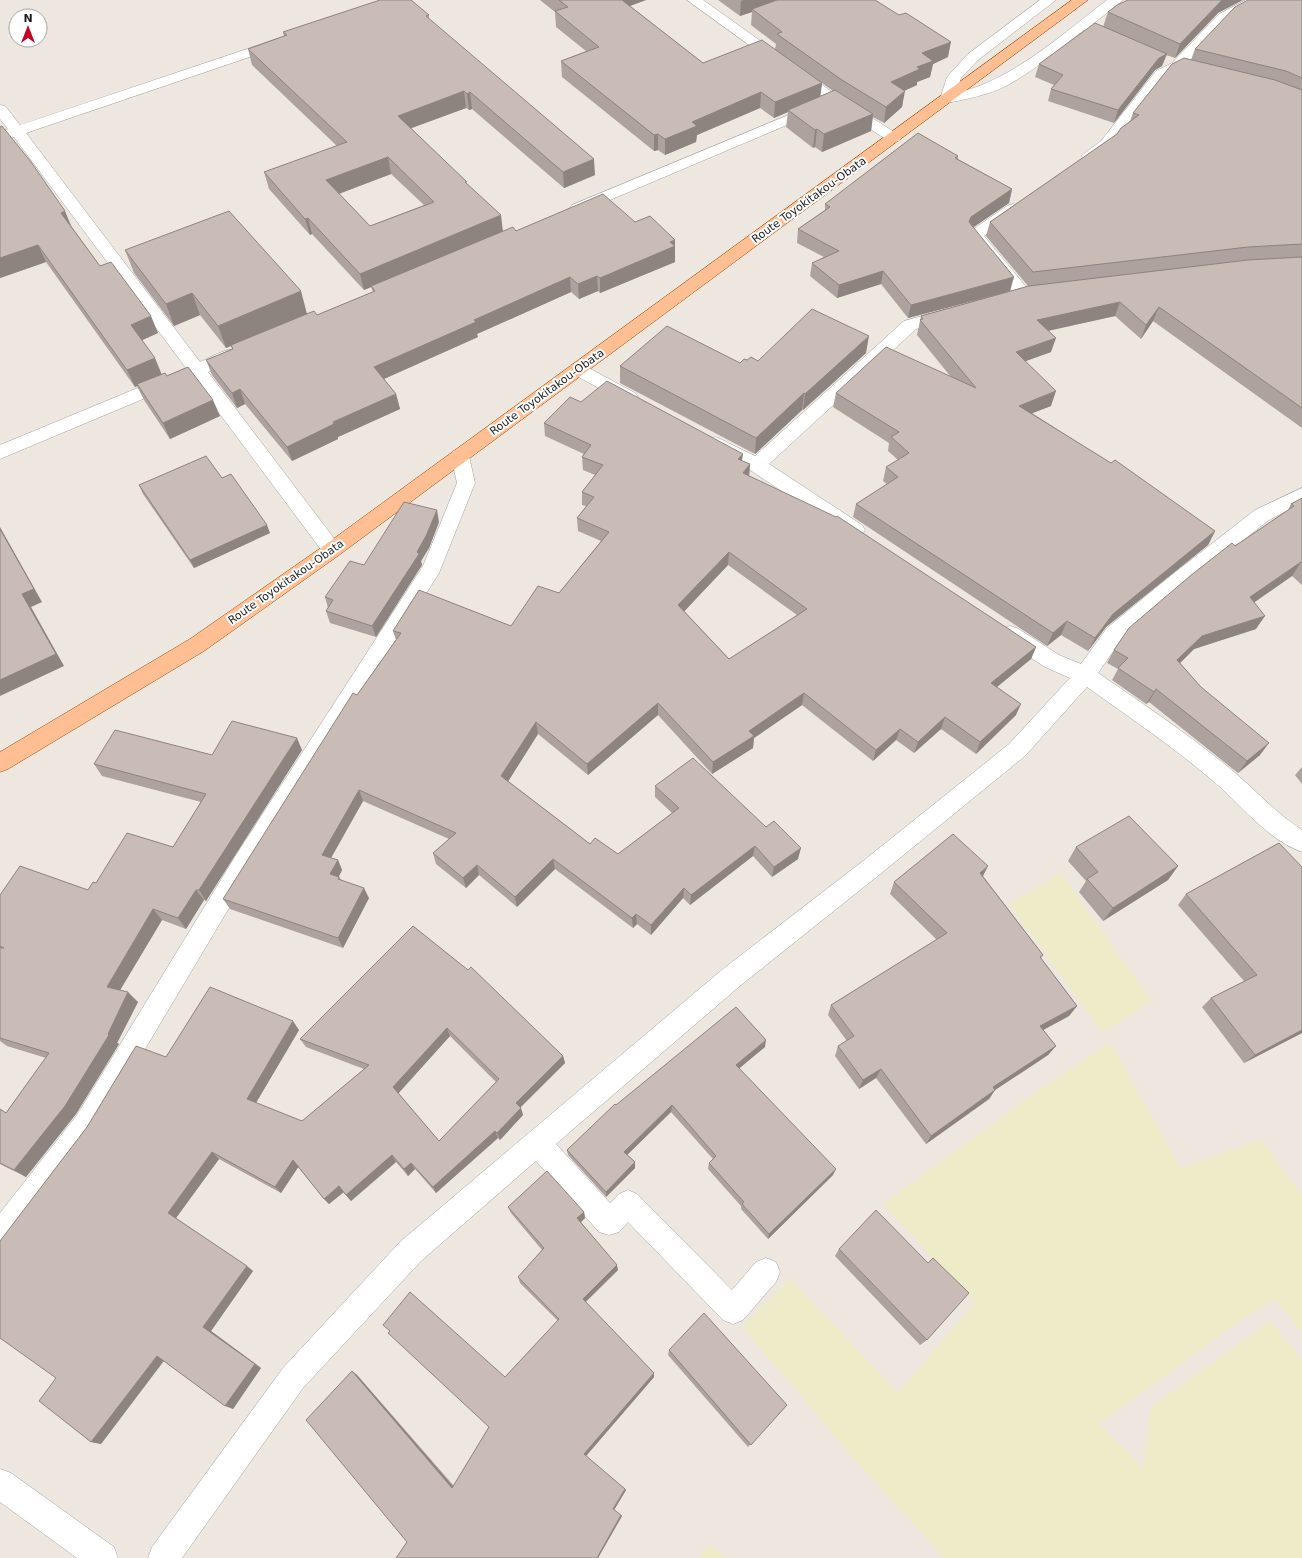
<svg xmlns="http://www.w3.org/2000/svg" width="1302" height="1558" font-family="'DejaVu Sans',sans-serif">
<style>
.farmland{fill:#eeebc9}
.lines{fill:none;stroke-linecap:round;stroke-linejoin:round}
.minor-casing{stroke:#a2a2a2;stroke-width:1}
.major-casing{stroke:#924a00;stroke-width:1}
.minor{fill:#fff;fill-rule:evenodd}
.major{fill:#ffbf93;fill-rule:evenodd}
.wall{fill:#ada29d;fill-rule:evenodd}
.shaded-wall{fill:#8d847f}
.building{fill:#c9bcb6;stroke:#8d847f;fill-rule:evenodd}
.labels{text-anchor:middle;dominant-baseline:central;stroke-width:4;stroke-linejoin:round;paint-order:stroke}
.street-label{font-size:11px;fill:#1b1b1b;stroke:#fff}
</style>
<rect width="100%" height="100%" fill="#eee7e0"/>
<path class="farmland" d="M1061,873L1152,1001L1102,1033L1009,904Z
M1110,1042L1181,1168L1261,1139L1302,1195V1333L1276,1300L1245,1317L1099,1424L1143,1467L1151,1407L1271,1320L1302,1361V1558H944L847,1451L742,1327L790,1278L898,1393L974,1303L883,1204L1029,1097Z
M709,1544L728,1558H700Z"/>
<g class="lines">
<defs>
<path id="minor" d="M687,0H703L839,97L899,135L901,138L899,141L894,142L889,141L829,103Z
M1040,0H1056L978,60L961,78L956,93C1012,81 1062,34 1107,0H1123L1093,24L1121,36L1123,39L1121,42L1116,43L1084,30C1059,49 1034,71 1006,86C988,95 967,99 947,103L942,102L940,99L947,77L968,54Z
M1246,0H1263L1261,3L1229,20L1182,69L1166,77L1111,147L1094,159L1089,161L1084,159L1081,156L1101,141L1156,71L1172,63L1219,14Z
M277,39L282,40L284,43L282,46L26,133L200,362C212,357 228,346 241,350L244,354L241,358L208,372L339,545L342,550L339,555L332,557L325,555L193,378L0,459V445L186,368L14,137L0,141V132L8,129L0,119V105L5,106L20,125Z
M815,104L820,105L822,108L820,111L584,211L578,213L572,211L570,208L572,205Z
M1013,204L1019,206L1021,209L1019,212L984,236L1032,294L1030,298L1024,299L1018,298L967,235L969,232L1007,206Z
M948,309L954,310L956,314L954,318L916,329L769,464L862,525L865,530L862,535L855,537L848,535L750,470L710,448L707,443L710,438L716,437L755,456L904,321Z
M577,363L583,365L635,393L638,397L635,401L629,403L623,401L571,373L568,369L571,365Z
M460,449L467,451L469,456L475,483L439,573L254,866L95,1133L10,1245L0,1249V1213L77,1115L238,852L423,566L457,483L451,456L453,451Z
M1302,488V503L1269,520L1182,588L1121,640L1098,673C1142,703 1186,733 1227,766C1253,787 1274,812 1302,830V852C1266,839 1241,804 1212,780C1172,746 1129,717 1087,687L1025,756L879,875L741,985L556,1144L610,1203L619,1194L628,1190L637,1194L732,1290L756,1262L766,1258L776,1262L780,1272L776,1282L743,1320L733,1324L723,1320L628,1222L619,1232L609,1235L599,1232L536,1161L421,1261L303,1388L182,1558H148L152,1547L283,1368L401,1241L723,969L863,861L1009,744L1070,678L1045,667L1003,640L1000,634L1003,628L1010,626L1017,628L1059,655L1081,664L1107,628L1168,578L1255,510Z
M0,1469L11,1473L114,1547L118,1558H77L0,1502Z"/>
<path id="major" d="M1072,0H1088L339,555L204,651L8,769L0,772V752L190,639L325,545Z"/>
</defs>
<use href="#minor" class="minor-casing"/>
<use href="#major" class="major-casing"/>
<use href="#minor" class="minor"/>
<use href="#major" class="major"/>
</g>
<path class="wall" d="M540,0H646L630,6L703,63L775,49L776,44L751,25L752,12L740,16L718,0H875L948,57L933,64L930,77L917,82V85L904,91L902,107L884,123L873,117L871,131L822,152L815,147L813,148L786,127L788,112L774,118L760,108L697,135L696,142L665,155L658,150L654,151L562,77L561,61L586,51L556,27L555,12ZM822,83L833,91L820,96Z
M1302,0V428L1153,321L1141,339L1115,316L1048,331L1051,352L1026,361L1051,406L1032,413L1215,531L1208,545L1106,627L1088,651L1061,635L1047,646L853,517L856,504L887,484L883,481L886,467L898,460L888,451L889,443L833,407L836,393L951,377L917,335L921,316L985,298L908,318L881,284L837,298L810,276L812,263L824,257L797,243L798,229L825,210V204L958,156V159L1012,189L1009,203L973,227L1010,291L1028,286L986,236L990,222L1117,134L1130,121L1133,113L1191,60L1195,49Z
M1108,12L1218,13L1175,58L1166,55L1162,66L1155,70L1114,123L1048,101L1051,89L1054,85L1035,77L1039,64L1103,27Z
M429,15V19L595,175L564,188L472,109L469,110L466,108L411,128L467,184L503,231L635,222L675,246V262L600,293L598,291L579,299L571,292L477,334L478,337L384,379L396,394L400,409L338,437V439L292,461L245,404L237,408L212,375L206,360L232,349L231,346L226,348L200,315L174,326L134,273L125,250L307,313L317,315L373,292L371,287L364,290L312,234L310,235L269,189L264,172L337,146L252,65L248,49L284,36L283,32ZM391,174L424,205L370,226L339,194Z
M0,127L100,266L158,333L142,340L161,374L167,376L220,416L170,439L144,400L137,386L135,387L46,262L0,278Z
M866,353L803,410H802L755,454L620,383V366L740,363L747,360L758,361Z
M581,402L742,461L750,464L749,476L1036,647L1031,659L997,687L1016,715L976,754L941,729L914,753L896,740L873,761L802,705L754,738L753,748L712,774L658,715L588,775L538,734L508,781L590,844L618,854L672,813L655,797V786L798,859L772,877L753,856L690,905L683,898L651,935L637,924L633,928L555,869L517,907L479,875L466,888L436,864L433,853L449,839L363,801L331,858L338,860L342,870L339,876L341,880L369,898L343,948L230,909L223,899L357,695L396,640L393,631L511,626L559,593L601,541L578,531L577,518L586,506L582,505V492L595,475L583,470L582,457L584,454L545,436L544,423ZM728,565L797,615L729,659L684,611Z
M222,478L270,533L194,568L143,494L139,485Z
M1302,498V585L1292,576L1254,602L1256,629L1194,649L1180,663L1260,755L1238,773L1149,702L1146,704L1112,680L1118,669L1107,663L1114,650L1235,546L1288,510L1291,504Z
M439,522L429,548L421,561L422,565L376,637L330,623L326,611L328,608L325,597L364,565Z
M302,750L206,901L204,900L186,929L162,920L120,990L138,1002L117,1043L119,1044L76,1114L26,1177L0,1164V1109L6,1113L46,1058L7,1046L0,1041V895L88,890L96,883L173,847L201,802L102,776L94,764L212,755Z
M1302,767V784L1295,775Z
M1279,843L1302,1033L1244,1063L1202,1007L1211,998L1244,981L1178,905L1186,894Z
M1076,847L1178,866L1168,880L1103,921L1079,892L1086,881L1068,861Z
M983,876L1043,955L1041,958L1077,1006L1069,1016L1043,1030L1056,1046L1048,1055L995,1090L989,1099L926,1144L876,1078L859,1089L835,1056L838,1046L847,1041L828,1015L831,1005L937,940L890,894L894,882Z
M413,926L563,1056L565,1063L520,1107L523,1115L500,1140L498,1138L436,1193L415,1169L408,1176L396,1162L351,1201L343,1192L329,1204L298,1167L281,1193L219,1159L176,1218L253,1271L211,1331L261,1368L233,1409L164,1361L101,1444L91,1442L56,1378L166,1057L299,1030L256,1103L302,1121L364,1069L306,1047L300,1039ZM450,1036L496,1082L439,1141L398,1093Z
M765,1047L739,1068L833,1175L768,1239L741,1209V1206L708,1169L709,1163L713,1159L671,1112L627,1155L635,1162V1168L606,1197L568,1155L567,1150L616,1105Z
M508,1207L584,1212L585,1218L581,1222L618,1270L586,1302L654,1377L586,1456L625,1489L626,1490L614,1510L622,1516L598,1558H396L407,1542L352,1371L357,1375L454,1486L489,1427L505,1377L558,1321L520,1283L518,1277L542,1250L511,1213Z
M839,1249L927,1340L920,1345L835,1256Z
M669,1350L787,1405L748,1447L668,1355Z"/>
<path class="shaded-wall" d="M616,0H646L616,11Z
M743,0H785L752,9V12L740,16L741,1Z
M1222,0H1243L1218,13L1175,58L1180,44Z
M951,42L948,57L933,64L930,77L917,82V85L888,98L891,82L922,53Z
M1167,54L1162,66L1155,70L1114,123L1118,110L1159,58Z
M822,83L820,99L788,110V112L774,118L775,102Z
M464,91L466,108L401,132L398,116Z
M905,91L902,107L884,123L886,107Z
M470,92L472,109L469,110L467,94Z
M761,92L760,108L697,135L696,142L665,155V139L692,122Z
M873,114L871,131L822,152L824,134Z
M817,129L815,147L813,148L815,130Z
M658,134V150L654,151V135Z
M388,157L391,174L330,197L326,180Z
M594,159L595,175L564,188L563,172Z
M1012,189L1009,203L968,231L969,222L971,217Z
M65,211L72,228L61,213Z
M501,215L503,232L364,290L360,274Z
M308,218L312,234L310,235L305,219Z
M675,240V262L600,293V278Z
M38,245L46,262L0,278V258Z
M883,271L881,284L837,298L839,285Z
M597,276L598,291L579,299L578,284Z
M570,277L571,292L477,334L478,337L377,382L374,367L474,320Z
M1014,277L1010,291L908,318L911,305Z
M301,291L307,314L226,348L218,326Z
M192,293L200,315L174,326L166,304Z
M1120,302L1115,316L1033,334L1037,320Z
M1159,307L1153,321L1141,339L1146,325Z
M151,316L158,333L138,342L131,325Z
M869,336L866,353L803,410L805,394Z
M1056,338L1051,352L1012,366L1016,352Z
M155,358L162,375L135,387L127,370Z
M240,389L245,404L237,408L232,393Z
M1056,391L1051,406L1015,420L1019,406Z
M804,393L802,410L755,454L756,438Z
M396,394L400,409L338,437V439L292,461L287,447L333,422Z
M213,400L220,416L170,439L163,423Z
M743,454L741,467L738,459Z
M750,464L749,477L743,473Z
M437,510L439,522L429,548L421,561L422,565L376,637L372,626L417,552Z
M267,525L270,533L194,568L190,560Z
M0,527L42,602L31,607L64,666L0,696V680L22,594L0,529Z
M1215,531L1208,545L1106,627L1088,651L1095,638L1113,614Z
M729,552L728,565L678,618V605Z
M1301,562L1292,576L1242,611L1250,597Z
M1265,616L1256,629L1194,649L1170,673L1177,660L1202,636Z
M1067,621L1061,635L1047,646L1053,633Z
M1036,647L1031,659L987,695L991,683Z
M1156,689L1149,702L1146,704Z
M804,693L802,705L754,738L753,748L712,774L713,762L749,731Z
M658,703V715L588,775L587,764Z
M1021,704L1016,715L976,754L980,742Z
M945,717L941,729L914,753L918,742Z
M536,722L538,734L504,788L501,776Z
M900,729L896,740L873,761L876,750Z
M297,738L302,750L206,901L199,890Z
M1269,743L1260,755L1238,773L1247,761Z
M359,790L363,801L327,865L322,855Z
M755,846L753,856L690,905L691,895Z
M801,848L798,859L772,877L774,867Z
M553,859L555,869L517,907L515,897Z
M338,860L342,870L335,884L330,874Z
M477,865L479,875L466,888L463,878Z
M988,866L982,878L980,873Z
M1178,866L1168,880L1103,921L1113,908Z
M364,888L369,898L343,948L338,938Z
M684,888L683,898L651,935V925Z
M196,890L204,900L186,929L178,918Z
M153,909L162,920L116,997L107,987Z
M636,914L637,924L633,928L632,918Z
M128,992L138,1002L117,1043L119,1044L76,1114L26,1177L14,1170L108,1034Z
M1077,1006L1069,1016L1032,1036L1040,1026Z
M293,1021L299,1030L254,1106L247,1099Z
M447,1028L450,1036L397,1095L393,1087Z
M1302,1030V1033L1244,1063L1255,1055Z
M766,1040L765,1047L735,1072L736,1065Z
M1056,1046L1048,1055L995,1090L989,1099L926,1144L931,1136L993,1087Z
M563,1056L565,1063L518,1110L516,1103Z
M881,1069L876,1078L859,1089L863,1080Z
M672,1105L671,1112L625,1157L624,1152Z
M521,1108L523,1115L500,1140L497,1133Z
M495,1131L498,1138L436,1193L433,1187Z
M212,1152L219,1159L176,1218L168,1213Z
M392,1155L396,1162L351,1201L346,1195Z
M293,1160L299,1166L281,1193L275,1187Z
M635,1162V1168L606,1197V1192Z
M411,1163L415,1169L408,1176L404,1169Z
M836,1169L833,1175L768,1239L769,1234Z
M339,1186L344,1192L329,1204L324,1199Z
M584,1212L585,1218L579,1224L577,1218Z
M617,1265L618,1270L584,1303L583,1299Z
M247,1266L253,1271L211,1331L261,1368L233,1409L225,1406L203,1327Z
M157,1356L165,1359L101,1444L91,1442Z
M352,1371L357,1375L456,1490L452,1488Z
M654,1373V1377L586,1456L584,1454Z
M625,1489L626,1490L614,1510L613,1509Z
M621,1515L622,1516L598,1558H597Z"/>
<path class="building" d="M380,0H411L429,15L426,16L594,159L563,172L470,92L467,94L464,91L398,116L467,182H465L501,215L360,274L308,218L305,219L264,172L347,142L248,49L287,35L283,32ZM388,157L434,202L370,226L326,180Z
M559,0H622L703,63L762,40L822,83L775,102L761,92L692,122L697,126L665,139L658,134L654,135L561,61L599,47L555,11L568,7Z
M777,0H875L899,15L906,13L951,42L922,53L933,61L917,67L920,69L891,82L905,91L886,107L842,80L777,34L782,32L752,9Z
M1128,0H1222L1180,44L1108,12L1117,5Z
M1248,0H1302V78L1286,71L1195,49L1235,7Z
M1095,23L1167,54L1159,58L1118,110L1051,89L1063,75L1039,64Z
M1184,58L1275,80L1302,90V244L1248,247L1033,272L990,222L1117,134L1121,128L1139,115L1133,113L1172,64Z
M835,90L873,114L824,134L817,129L815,130L788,110Z
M2,126L31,162L65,211L61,213L100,266L111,262L151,316L131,325L155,358L127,370L38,245L0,258V127Z
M918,133L958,156L955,158L1012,189L971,217L969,222L1014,277L911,305L883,271L839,285L812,263L839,251L798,229L830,207L825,204Z
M603,194L635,222L650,216L675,240L670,242L675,246L600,278L597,276L578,284L570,277L474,320L476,322L374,367L396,394L333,422L334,424L287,447L240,389L232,393L206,360L233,349L231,345L314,311L317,315L375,291L371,286L513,227L516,231Z
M229,211L301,291L218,326L192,293L166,304L125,250Z
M1302,257V408L1159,307L1146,325L1120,302L1037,320L1056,338L1016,352L1056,391L1019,406L1111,463L1115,460L1215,531L1113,614L1095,638L1067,621L1053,633L856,504L898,477L886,467L909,453L891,437L899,432L836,393L886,347L976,388L920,320L923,319L921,316L1029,286L1248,260Z
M812,309L869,336L805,394L804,393L756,438L620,366L667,326L740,363L744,359L747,360L751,357L758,361Z
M188,367L213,400L163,423L137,384L165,373L167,376Z
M607,381L743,454L738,459L750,464L743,473L836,517L837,516L1036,647L991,683L1021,704L980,742L945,717L918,742L900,729L876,750L804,693L749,731L754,736L713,762L658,703L587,764L536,722L501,776L590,844L595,838L618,854L679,808L655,786L693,758L766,827L774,821L801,848L774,867L755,846L691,895L684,888L651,925L636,914L632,918L553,859L515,897L477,865L463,878L433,853L456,833L359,790L322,855L338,860L330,874L339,877L338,879L364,888L338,938L223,899L353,693L357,695L401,633L393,631L419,590L511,626L538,586L559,593L609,532L577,518L594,497L582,492L603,465L582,457L591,445L544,423L570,397L581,402ZM729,552L807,609L729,659L678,605Z
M206,456L222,478L231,474L267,525L190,560L139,485Z
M1302,498V563L1301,562L1250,597L1265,616L1202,636L1177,660L1201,687L1269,743L1247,761L1156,689L1154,692L1118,668L1128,658L1114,650L1129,628L1190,576L1232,543L1235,546L1294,506L1291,504Z
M404,502L437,510L426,536L417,552L419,554L372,626L326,611L333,600L325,597L350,561L364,565Z
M0,529L34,589L22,594L56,654L0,680Z
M232,721L297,738L199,890H196L178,918L153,909L107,987L128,992L108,1034L109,1035L65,1106L14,1170L0,1163V1109L6,1113L49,1053L0,1038V948H4L0,946V895L20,866L88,890L93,882L96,883L127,833L173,847L206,794L94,764L115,730L212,755Z
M1129,816L1178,866L1113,908L1087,879L1098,872L1076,847Z
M953,834L988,866L980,873L1043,955L1040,957L1077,1006L1040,1026L1056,1046L993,1087L995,1090L931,1136L881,1069L863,1080L838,1046L854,1036L831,1005L947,933L894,882Z
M1279,843L1302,867V1030L1255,1055L1211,998L1257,975L1186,894Z
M413,926L468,970L471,967L563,1056L516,1103L521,1108L497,1133L495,1131L433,1187L411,1163L404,1169L392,1155L346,1195L339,1186L324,1199L293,1160L275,1187L212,1152L168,1213L247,1266L203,1327L255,1364L225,1406L157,1356L91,1442L39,1401L56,1378L0,1338V1241L87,1127L136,1046L166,1057L210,987L293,1021L247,1099L302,1121L369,1065L300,1039ZM447,1028L499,1079L439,1141L393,1087Z
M736,1007L766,1040L736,1065L836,1169L769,1234L742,1204L744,1202L709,1163L716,1156L672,1105L624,1152L635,1162L606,1192L567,1150L615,1104L616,1105Z
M547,1171L584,1212L577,1218L617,1265L583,1299L654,1373L584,1454L625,1489L613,1509L621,1515L597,1558H396L407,1542L306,1420L352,1371L452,1488L489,1427L388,1333L390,1331L383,1325L410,1292L505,1377L559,1319L518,1277L544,1248L508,1207Z
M876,1210L928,1263L933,1258L969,1293L927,1340L839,1249Z
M704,1313L787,1405L751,1445L669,1350Z"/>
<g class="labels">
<g class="street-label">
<text transform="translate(809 200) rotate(-36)">Route Toyokitakou-Obata</text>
<text transform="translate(547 392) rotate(-36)">Route Toyokitakou-Obata</text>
<text transform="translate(286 582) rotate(-35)">Route Toyokitakou-Obata</text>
</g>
</g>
<g transform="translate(28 28)"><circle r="19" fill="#ffffff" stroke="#a4a4a4"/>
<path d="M0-3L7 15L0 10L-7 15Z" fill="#c60020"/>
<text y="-6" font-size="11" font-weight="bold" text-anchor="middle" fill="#1b1b1b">N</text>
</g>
</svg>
